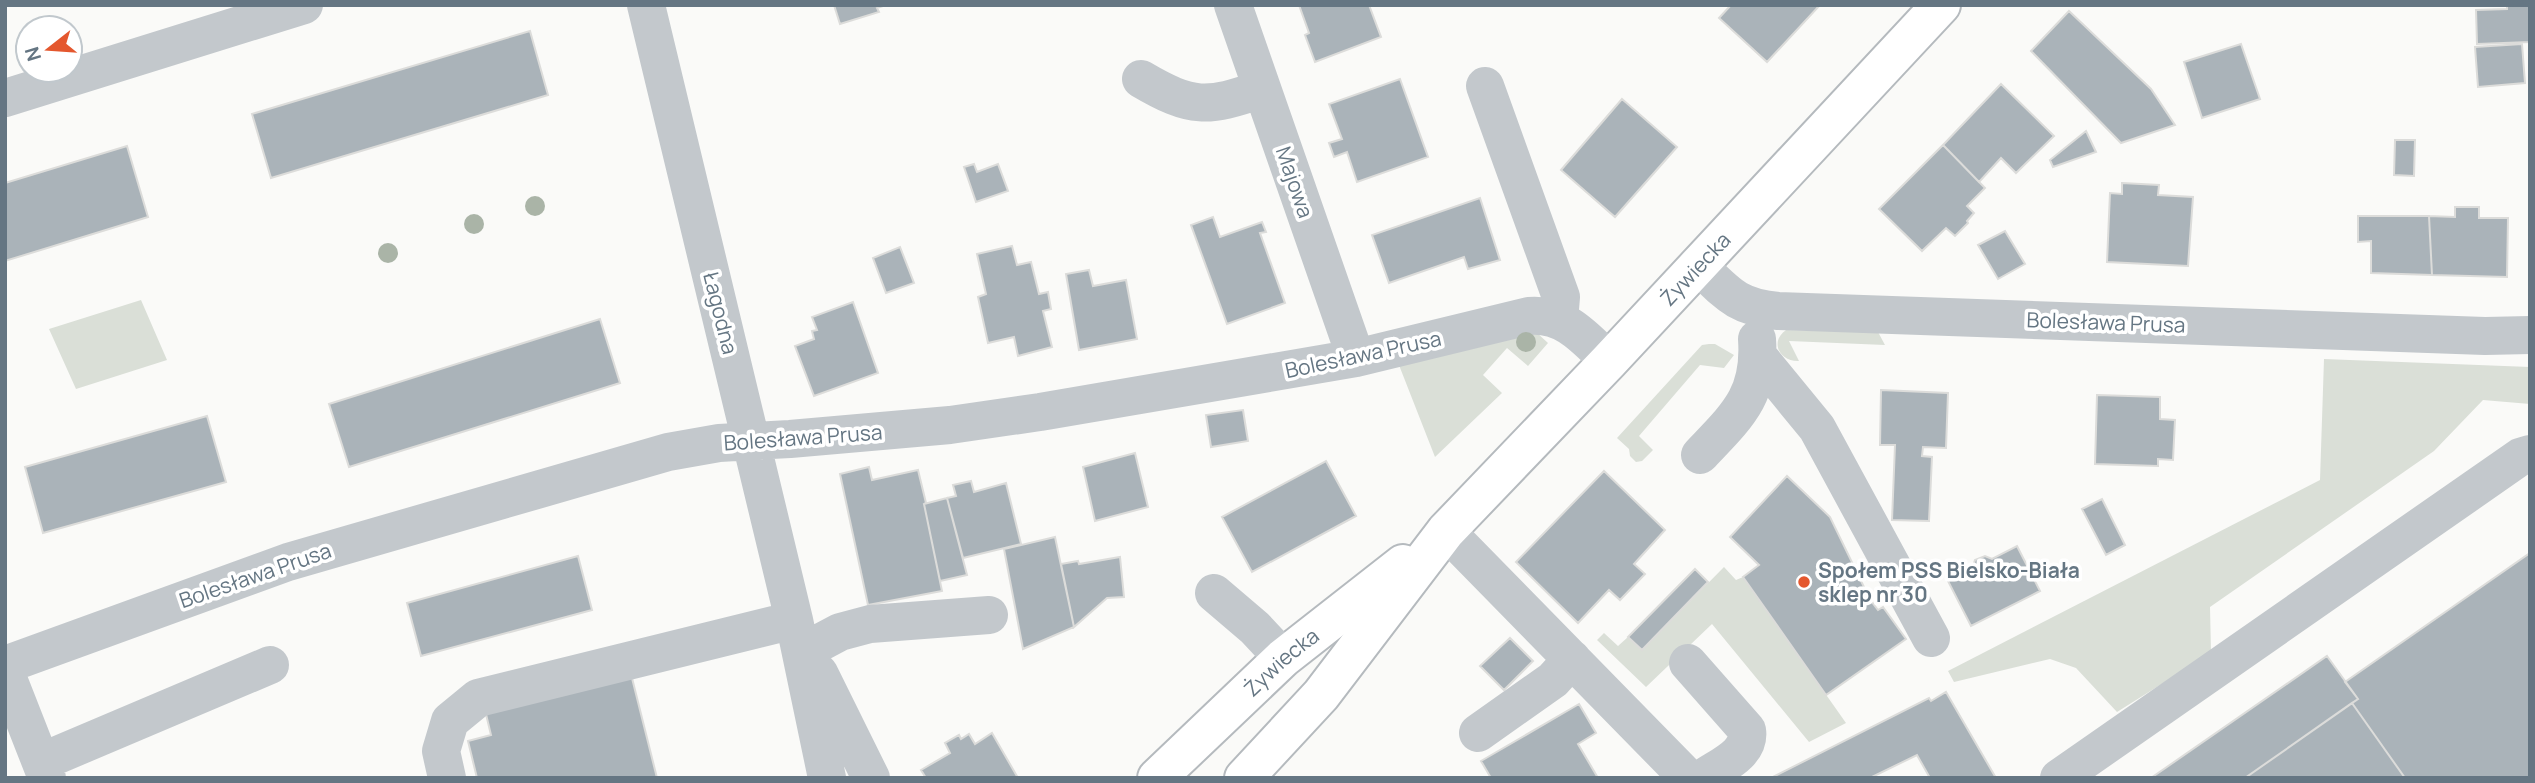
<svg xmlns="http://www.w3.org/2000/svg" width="2535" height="783" font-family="Manrope,sans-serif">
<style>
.green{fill:#dadfd7}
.building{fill:#aab3b9;stroke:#dcdcda;stroke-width:2}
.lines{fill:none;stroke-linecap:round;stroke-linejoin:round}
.major-casing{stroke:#b5babe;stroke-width:42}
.minor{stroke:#c3c8cc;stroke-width:38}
.major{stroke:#fff;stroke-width:38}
.tree{fill:#aab4a7}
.poi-dot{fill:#e4572e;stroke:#fff;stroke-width:2.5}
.labels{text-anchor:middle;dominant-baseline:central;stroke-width:7;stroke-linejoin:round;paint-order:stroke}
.street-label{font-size:21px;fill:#657683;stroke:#fff}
.poi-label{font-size:21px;font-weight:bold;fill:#657683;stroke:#fff;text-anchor:start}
</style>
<rect width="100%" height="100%" fill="#fafaf8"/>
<path class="green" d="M141,300L167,360L76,389L49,329Z
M1786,330L1878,332L1885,345L1789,341L1799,361C1780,362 1769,342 1786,330Z
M1536,332L1548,343L1528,366L1507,348L1483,375L1502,393L1435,457L1397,360Z
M1709,344H1715L1734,355L1724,368L1700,365L1639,436L1653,450L1642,461L1636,462L1630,456L1629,449L1617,438L1702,345Z
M2324,359L2530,367V404L2483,400L2434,451L2210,607L2211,653L2117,712L2076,668L2050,659L1954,682L1948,671L2320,480Z
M1724,567L1736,580L1743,577L1846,723L1809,742L1712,624L1646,687L1597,640L1604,633L1618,646L1628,637L1642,650Z"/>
<path class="building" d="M834,5H886L877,8L879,12L840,24Z
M1299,5H1369L1381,37L1315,62L1305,35L1309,33Z
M1731,5H1820L1767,62L1719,18Z
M2507,5H2530V42L2477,44L2476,10L2507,9Z
M2069,11L2151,89L2175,125L2121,143L2031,51Z
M530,31L548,95L271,178L252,114Z
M2241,44L2260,99L2202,118L2184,62Z
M2522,44L2525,83L2478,87L2475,47Z
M1400,79L1428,157L1357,182L1347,152L1334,157L1329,143L1342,139L1329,104Z
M2001,84L2054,136L2016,173L2001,158L1979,182L1943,145Z
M1622,99L1677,147L1615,217L1561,170Z
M2086,131L2096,152L2053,167L2050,160Z
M2395,140H2415L2414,176L2394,175Z
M1943,145L1985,188L1967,206L1974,213L1967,221L1968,223L1955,236L1946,228L1922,251L1879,209Z
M127,146L148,217L5,261V183Z
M974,164L977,172L998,164L1008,191L976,202L964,167Z
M2122,183L2159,185L2158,195L2193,197L2188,266L2107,262L2110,193L2122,194Z
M1480,198L1500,260L1468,269L1464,257L1389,283L1372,235Z
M2455,207H2479V218H2508L2507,277L2432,275L2429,216L2455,217Z
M2358,216H2429L2432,275L2371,273V241L2358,242Z
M1213,217L1220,237L1262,222L1266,232L1260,233L1285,303L1227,324L1191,225Z
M2005,231L2025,264L1998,279L1978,245Z
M1012,246L1017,265L1031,262L1039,294L1048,292L1051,309L1043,311L1052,347L1018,356L1014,337L988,343L978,297L986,294L977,254Z
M900,247L914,283L886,293L873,258Z
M1089,270L1093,286L1126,280L1137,339L1079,350L1066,274Z
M853,302L878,373L814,396L795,346L814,339L812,331L817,330L812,317Z
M600,319L620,383L349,467L329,404Z
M1881,390L1948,393L1946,448L1923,447L1922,456L1932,457L1929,521L1892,520L1895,445H1880Z
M2097,395L2160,397V419L2175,420L2173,460L2158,459V466L2095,464Z
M1243,410L1248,441L1211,447L1206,415Z
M207,416L226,482L43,533L25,467Z
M1135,453L1148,507L1095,521L1083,467Z
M1326,461L1356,516L1252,572L1222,517Z
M869,467L872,480L918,470L926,503L924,504L942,591L868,605L840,474Z
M1604,471L1665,530L1634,564L1645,574L1620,600L1609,590L1578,623L1516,562Z
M1787,476L1830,517L1864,587L1862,589L1878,610L1883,607L1906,639L1826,695L1743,577L1759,565L1730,537Z
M971,481L974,492L1006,483L1021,544L963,558L947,498L956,496L953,485Z
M947,498L967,575L940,581L924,504Z
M2102,499L2125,545L2106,555L2082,509Z
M1055,537L1074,627L1023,649L1004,549Z
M2017,546L2040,591L1971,626L1948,581L1972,569L1975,560L1985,556L1992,559Z
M2530,553V778H2405L2352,703L2358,699L2345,682Z
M578,556L592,610L421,656L407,603Z
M1120,557L1124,597L1107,598L1074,627L1061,564L1078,561L1079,564Z
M1695,569L1708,582L1642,650L1628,637Z
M1510,638L1533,661L1504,690L1480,666Z
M2327,656L2358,699L2245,778H2151Z
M631,674L657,778H477L468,741L491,735L485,710Z
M1946,692L1996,778H1930L1917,755L1870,778H1771L1929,698L1931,701Z
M2352,703L2405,778H2245Z
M1579,704L1596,733L1578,744L1598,778H1491L1481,761Z
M992,733L1018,778H926L921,770L950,753L945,743L959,735L961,739L969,734L975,744Z"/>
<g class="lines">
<defs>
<g id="major">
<path id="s1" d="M1157,778L1283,658L1403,564"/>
<path id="s2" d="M1244,778L1321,695L1446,531L1609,361L1941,5"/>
</g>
</defs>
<use href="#major" class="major-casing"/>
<path class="minor" d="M646,5L794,620L827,778
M1233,5L1356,358
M1141,79C1192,109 1207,108 1262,89
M1485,86L1561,297L1559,320
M5,98L304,5
M1698,265C1727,293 1736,307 1778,311L2485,336L2530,335
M1758,356L1817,428L1931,638
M1700,455C1737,416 1761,396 1757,339
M1446,531L1688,778
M1214,593L1255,628L1283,658
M808,649L840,632L870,624L989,615
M1688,663L1747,730C1751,754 1720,766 1703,778
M5,665L288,562L668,452L719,443L790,439L950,425L1040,412L1356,358L1529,316C1565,313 1585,338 1609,361
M5,671L47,778
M819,673L871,778
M1478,733L1553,680L1572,659
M41,762L270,665
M447,778L441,751L450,721L478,698L794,620
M2059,778L2520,457L2530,454"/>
<use href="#major" class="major"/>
</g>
<g class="tree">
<circle cx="535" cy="206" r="10"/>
<circle cx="474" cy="224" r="10"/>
<circle cx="388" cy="253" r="10"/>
<circle cx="1526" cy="342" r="10"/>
</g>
<circle class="poi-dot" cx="1804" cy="582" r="7"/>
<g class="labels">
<g class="street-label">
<text transform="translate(1295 182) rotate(71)">Majowa</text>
<text stroke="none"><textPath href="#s2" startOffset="681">Żywiecka</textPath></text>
<text transform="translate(721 313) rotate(76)">Łagodna</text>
<text transform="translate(2106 322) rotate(2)">Bolesława Prusa</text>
<text transform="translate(1363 354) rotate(-12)">Bolesława Prusa</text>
<text transform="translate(803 437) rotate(-4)">Bolesława Prusa</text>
<text transform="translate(255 575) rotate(-19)">Bolesława Prusa</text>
<text stroke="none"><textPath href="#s1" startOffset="170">Żywiecka</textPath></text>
</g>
<g class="poi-label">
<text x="1818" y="570">Społem PSS Bielsko-Biała<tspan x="1818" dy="24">sklep nr 30</tspan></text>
</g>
</g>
<rect width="2535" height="783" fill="none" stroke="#657683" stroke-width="14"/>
<g transform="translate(49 49) rotate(253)"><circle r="33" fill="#ffffff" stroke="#c1c8cd" stroke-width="2"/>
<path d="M0-5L12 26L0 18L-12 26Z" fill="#e4572e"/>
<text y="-10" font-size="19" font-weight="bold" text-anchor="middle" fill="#657683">N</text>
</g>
</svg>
